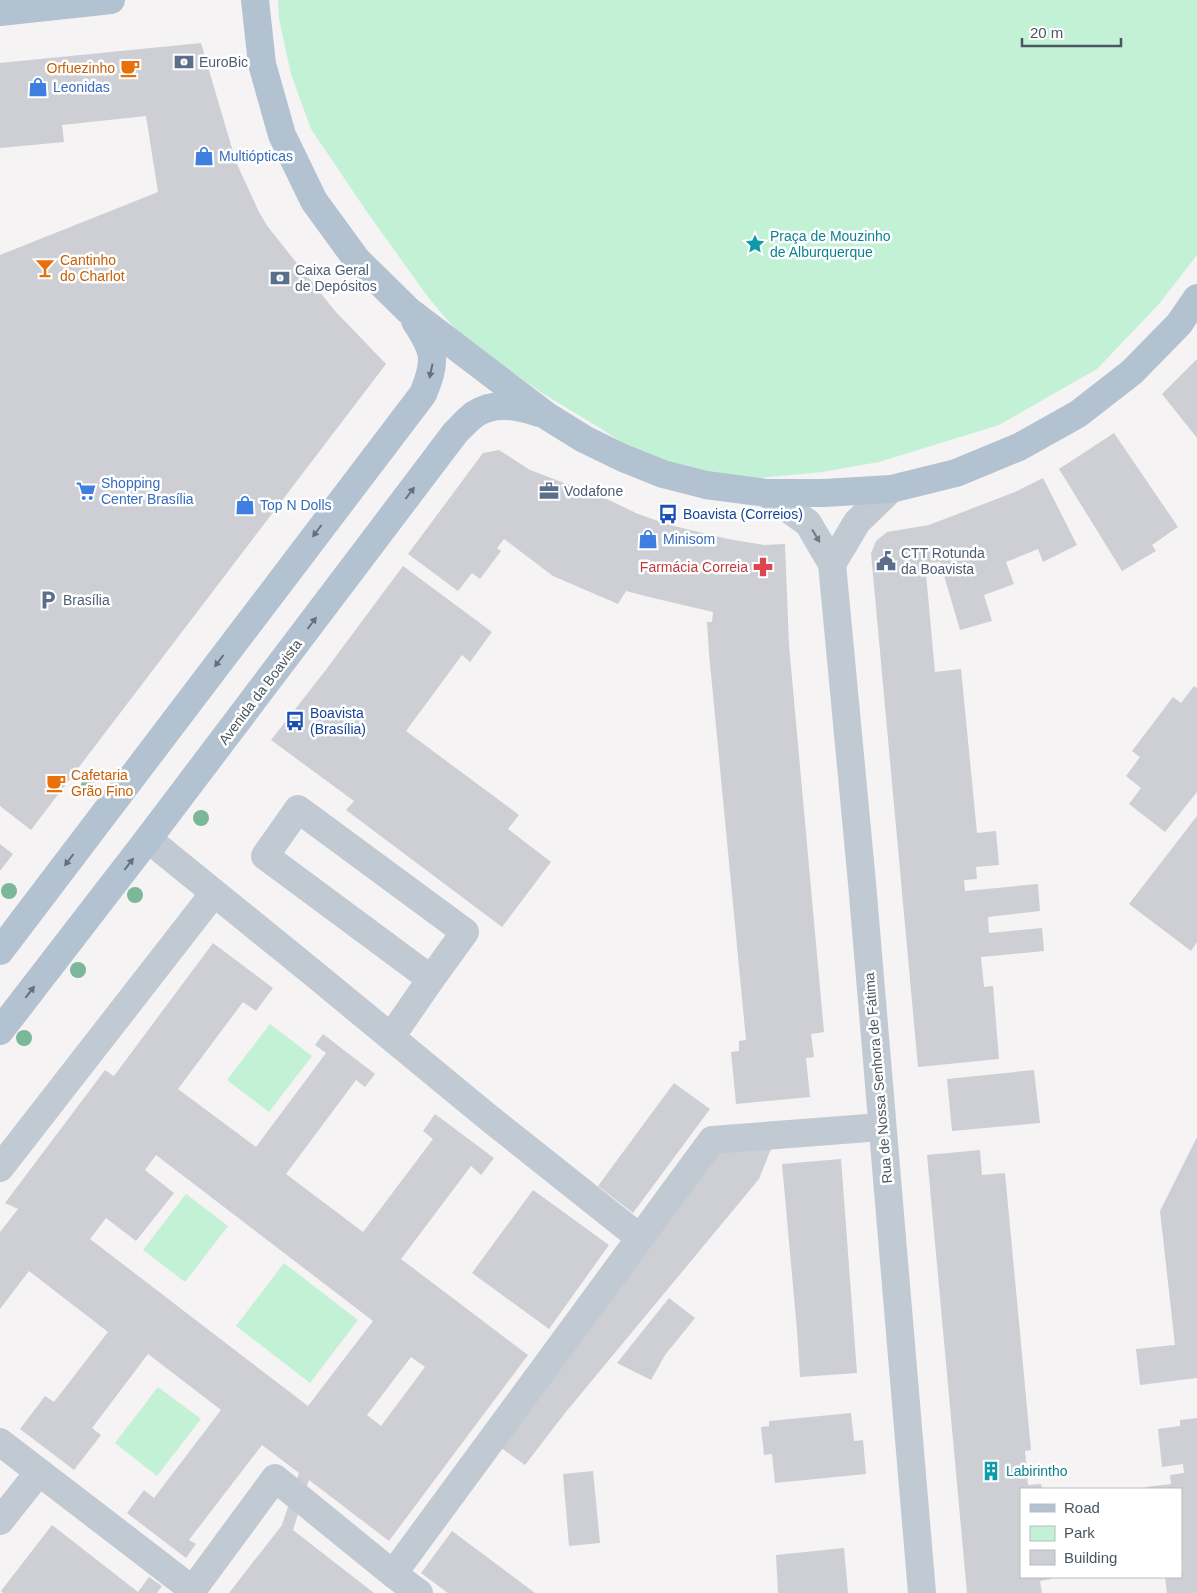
<svg xmlns="http://www.w3.org/2000/svg" width="1197" height="1593" font-family="Arial,sans-serif">
<style>
.green{fill:#c3f1d5}
.building{fill:#cdcfd5;fill-rule:evenodd}
.lines{fill:none;stroke-linecap:round;stroke-linejoin:round}
.minor{stroke:#c1cad2;stroke-width:28}
.major{stroke:#b3c2d1;stroke-width:28}
.tree{fill:#7bb799}
.oneway{fill:#64717d}
.oneway2{fill:#6e7983}
.labels{text-anchor:middle;dominant-baseline:central;stroke-width:5;stroke-linejoin:round;paint-order:stroke}
.service-label{font-size:14px;fill:#4e5e75;stroke:#fff;text-anchor:start}
.food-label{font-size:14px;fill:#c56008;stroke:#fff;text-anchor:start}
.shop-label{font-size:14px;fill:#366cbe;stroke:#fff;text-anchor:start}
.culture-label{font-size:14px;fill:#0d838f;stroke:#fff;text-anchor:start}
.transit-label{font-size:14px;fill:#164399;stroke:#fff;text-anchor:start}
.health-label{font-size:14px;fill:#be3a42;stroke:#fff;text-anchor:end}
.street-label{font-size:14px;fill:#4a5661;stroke:#fff}
</style>
<rect width="100%" height="100%" fill="#f5f3f3"/>
<path class="green" d="M278,0H1197V255L1159,304L1097,369L999,425L879,462L822,472L719,482L649,460L600,428L542,393L460,335L428,297L367,212L311,129L291,74L279,19Z
M270,1024L312,1056L269,1112L227,1080Z
M186,1194L228,1226L185,1282L143,1250Z
M284,1263L358,1320L310,1383L236,1326Z
M158,1387L201,1419L157,1476L115,1443Z"/>
<path class="building" d="M201,43L236,162L259,212L268,227L335,311L386,364L31,830L0,806V255L158,192L146,116L62,125L64,142L0,148V63Z
M1197,359V438L1162,394Z
M1114,433L1178,527L1152,545L1156,551L1122,571L1059,469Z
M499,450L530,470L609,500L638,514L670,525L728,539L764,545L785,544L789,645L824,1032L811,1034L814,1057L806,1058L810,1097L736,1104L731,1052L739,1051V1041L746,1040L709,653L707,622H712L713,612L649,597L626,591L618,604L553,576L504,539L497,548L501,551L480,579L472,573L458,591L408,554L483,453Z
M1043,478L1077,545L1043,562L1038,549L1006,562L1014,584L984,595L992,621L960,630L940,562L925,563L935,672L961,669L977,833L996,831L999,865L976,867L977,879L964,880L965,891L1038,884L1040,911L988,917L989,933L1042,928L1044,951L981,957L984,987L993,986L999,1059L918,1067L871,553L876,541L887,532L929,525L1015,492Z
M403,566L492,632L470,662L462,655L406,731L519,815L508,829L551,862L502,927L346,810L354,801L271,740L325,671Z
M1194,686L1197,688V792L1165,832L1129,804L1141,788L1126,776L1140,757L1132,751L1173,697L1181,703Z
M1197,816V942L1191,951L1129,904Z
M0,844L13,854L0,871Z
M213,943L273,988L256,1011L243,1002L178,1089L256,1147L326,1053L315,1045L323,1034L375,1074L365,1087L356,1080L286,1174L363,1232L433,1139L423,1131L435,1114L494,1158L481,1175L471,1166L401,1259L528,1355L389,1541L309,1480L293,1530L374,1593H229L282,1525L299,1473L262,1445L189,1540L196,1544L186,1558L127,1513L144,1490L154,1498L221,1410L148,1354L92,1428L101,1435L74,1470L20,1429L45,1396L54,1402L108,1332L29,1271L0,1309V1232L18,1209L5,1203L105,1070L114,1076ZM156,1155L373,1321L308,1406L90,1239L106,1218L136,1241L174,1193L145,1170ZM411,1357L425,1367L381,1426L367,1415Z
M1034,1070L1040,1123L952,1131L947,1079Z
M674,1083L710,1109L633,1213L598,1186Z
M1197,1137V1378L1140,1385L1136,1349L1175,1345L1160,1211Z
M773,1144L759,1179L565,1413L525,1465L497,1445L720,1149Z
M980,1150L982,1175L1005,1173L1031,1450L1025,1451L1028,1485L1041,1484L1042,1489H1021V1577H1050L1051,1579L1040,1581L1042,1593H967L927,1155Z
M841,1159L857,1373L800,1377L797,1330L782,1164Z
M533,1190L609,1245L549,1329L472,1273Z
M669,1298L695,1318L665,1355L651,1380L617,1363Z
M851,1413L854,1441L863,1440L866,1474L775,1483L772,1454L764,1455L761,1427L769,1426V1421Z
M1197,1418V1593H1167L1165,1577H1181V1570H1183L1182,1557L1181,1558V1489H1147L1146,1487L1171,1484L1170,1475L1184,1473L1183,1464L1162,1467L1158,1429L1180,1426V1420Z
M593,1471L600,1543L569,1546L563,1474Z
M52,1525L138,1592L149,1577L162,1586L157,1593H3L1,1591Z
M452,1531L535,1593H448L421,1573Z
M844,1548L848,1593H778L776,1555Z"/>
<g class="lines">
<path class="minor" d="M766,493L808,523L832,564L862,883L922,1593
M832,564L857,522L891,489
M298,809L465,932L431,979L265,856Z
M148,839L318,977L489,1118L640,1238
M391,1037L431,979
M0,1168L214,893
M0,1442L185,1584H197L275,1478L393,1574L712,1140L881,1127
M0,1521L39,1472
M393,1574L419,1593"/>
<path class="major" d="M255,0L262,64L282,135L314,201L357,260L409,311L547,416L584,439L623,458L663,474L706,485L766,493H824L891,489L956,473L1019,447L1078,414L1132,372L1179,324L1197,298
M0,12L111,0
M0,951L423,394C437,360 435,351 415,321
M0,1031L148,839L455,433C461,427 468,419 475,414C495,401 518,406 539,413"/>
</g>
<g class="tree">
<circle cx="88" cy="788" r="8"/>
<circle cx="201" cy="818" r="8"/>
<circle cx="9" cy="891" r="8"/>
<circle cx="135" cy="895" r="8"/>
<circle cx="78" cy="970" r="8"/>
<circle cx="24" cy="1038" r="8"/>
</g>
<defs><path id="oneway-solid" d="M-6-.8H1V-3.2L6.5 0L1 3.2V.8H-6Z" transform="scale(1.25)"/></defs>
<g class="oneway">
<use href="#oneway-solid" transform="translate(431 371) rotate(102)"/>
<use href="#oneway-solid" transform="translate(410 493) rotate(-53)"/>
<use href="#oneway-solid" transform="translate(317 531) rotate(127)"/>
<use href="#oneway-solid" transform="translate(312 623) rotate(-53)"/>
<use href="#oneway-solid" transform="translate(219 661) rotate(127)"/>
<use href="#oneway-solid" transform="translate(69 860) rotate(127)"/>
<use href="#oneway-solid" transform="translate(129 864) rotate(-52)"/>
<use href="#oneway-solid" transform="translate(30 992) rotate(-52)"/>
</g>
<use class="oneway2" href="#oneway-solid" transform="translate(816 536) rotate(59)"/>
<defs>
<symbol id="bank-bare" viewBox="-9 -9 18 18"><path d="M-6-4H6V4H-6ZM0-2.3a2.3 2.3 0 1 0 0 4.6a2.3 2.3 0 1 0 0-4.6Z" fill="#5c6f8a" stroke="#fff" stroke-width="2.5" paint-order="stroke"/></symbol>
<symbol id="cafe-bare" viewBox="-9 -9 18 18"><path d="M-5.5-4.5H6V0H3Q3 3.5 0 3.5H-2.5Q-5.5 3.5-5.5 0ZM3-3.2v2h1.7v-2ZM-6 4.5H4V6H-6Z" fill="#e8710a" stroke="#fff" stroke-width="2.5" paint-order="stroke"/></symbol>
<symbol id="shop-bare" viewBox="-9 -9 18 18"><path d="M-5-2.5h2.3a2.7 3.5 0 0 1 5.4 0H5L5.5 6h-11ZM-1.5-2.5h3a1.5 2.3 0 0 0-3 0Z" fill="#3f7fe0" stroke="#fff" stroke-width="2.5" paint-order="stroke"/></symbol>
<symbol id="sight-bare" viewBox="-9 -9 18 18"><path d="M0-6L1.8-2.2L6-1.7L2.9 1.2L3.7 5.4L0 3.3L-3.7 5.4L-2.9 1.2L-6-1.7L-1.8-2.2Z" fill="#0f9aa8" stroke="#fff" stroke-width="2.5" paint-order="stroke"/></symbol>
<symbol id="bar-bare" viewBox="-9 -9 18 18"><path d="M-6-5H6L.8 .8V4.5H3.5V6h-7V4.5H-.8V.8Z" fill="#e8710a" stroke="#fff" stroke-width="2.5" paint-order="stroke"/></symbol>
<symbol id="supermarket-bare" viewBox="-9 -9 18 18"><path d="M-6-5.5h2.5l.6 2H6L4.5 2H-2.5L-4.4-4H-6ZM-1.5 3.2a1.3 1.3 0 1 0 .1 0ZM3 3.2a1.3 1.3 0 1 0 .1 0Z" fill="#3f7fe0" stroke="#fff" stroke-width="2.5" paint-order="stroke"/></symbol>
<symbol id="office-bare" viewBox="-9 -9 18 18"><path d="M-6-3h4V-5.5h4V-3h4V5H-6ZM-1-4.5V-3h2v-1.5ZM-6 0V1H6V0Z" fill="#5c6f8a" stroke="#fff" stroke-width="2.5" paint-order="stroke"/></symbol>
<symbol id="bus-bare" viewBox="-9 -9 18 18"><path d="M-5-6H5V4H4V6H2V4H-2V6H-4V4H-5ZM-3.5-4V0h7V-4ZM-3.5 1.2v1.5H-2V1.2ZM2 1.2v1.5H3.5V1.2Z" fill="#1a4fb4" stroke="#fff" stroke-width="2.5" paint-order="stroke"/></symbol>
<symbol id="civic-bare" viewBox="-9 -9 18 18"><path d="M-.6-6.5H3V-4.5H.6V-3L4-1V1h2V6H-6V1h2V-1L-.6-3ZM-1.2 2.5V6h2.4V2.5Z" fill="#5c6f8a" stroke="#fff" stroke-width="2.5" paint-order="stroke"/></symbol>
<symbol id="pharmacy-bare" viewBox="-9 -9 18 18"><path d="M-2-6h4v4h4v4h-4v4h-4v-4h-4v-4h4Z" fill="#e0444e" stroke="#fff" stroke-width="2.5" paint-order="stroke"/></symbol>
<symbol id="parking-bare" viewBox="-9 -9 18 18"><path d="M-3.5-5.5H1a3.5 3.5 0 0 1 0 7H-1V5.5H-3.5ZM-1-3.4V-.6H.8a1.4 1.4 0 0 0 0-2.8Z" fill="#5c6f8a" stroke="#fff" stroke-width="2.5" paint-order="stroke"/></symbol>
<symbol id="building-bare" viewBox="-9 -9 18 18"><path d="M-4-6H4V6H1V3H-1V6H-4ZM-2.5-4.3h1.7v1.8h-1.7ZM.8-4.3h1.7v1.8H.8ZM-2.5-1h1.7V.8h-1.7ZM.8-1h1.7V.8H.8Z" fill="#0f9aa8" stroke="#fff" stroke-width="2.5" paint-order="stroke"/></symbol>
</defs>
<g fill-rule="evenodd">
<use href="#bank-bare" x="170" y="48" width="28" height="28"/>
<use href="#cafe-bare" x="116" y="54" width="28" height="28"/>
<use href="#shop-bare" x="24" y="73" width="28" height="28"/>
<use href="#shop-bare" x="190" y="142" width="28" height="28"/>
<use href="#sight-bare" x="741" y="230" width="28" height="28"/>
<use href="#bar-bare" x="31" y="254" width="28" height="28"/>
<use href="#bank-bare" x="266" y="264" width="28" height="28"/>
<use href="#supermarket-bare" x="72" y="477" width="28" height="28"/>
<use href="#office-bare" x="535" y="477" width="28" height="28"/>
<use href="#shop-bare" x="231" y="491" width="28" height="28"/>
<use href="#bus-bare" x="654" y="500" width="28" height="28"/>
<use href="#shop-bare" x="634" y="525" width="28" height="28"/>
<use href="#civic-bare" x="872" y="547" width="28" height="28"/>
<use href="#pharmacy-bare" x="749" y="553" width="28" height="28"/>
<use href="#parking-bare" x="34" y="586" width="28" height="28"/>
<use href="#bus-bare" x="281" y="707" width="28" height="28"/>
<use href="#cafe-bare" x="42" y="769" width="28" height="28"/>
<use href="#building-bare" x="977" y="1457" width="28" height="28"/>
</g>
<g class="labels">
<g class="service-label">
<text x="199" y="62">EuroBic</text>
<text x="295" y="270">Caixa Geral<tspan x="295" dy="16">de Depósitos</tspan></text>
<text x="564" y="491">Vodafone</text>
<text x="901" y="553">CTT Rotunda<tspan x="901" dy="16">da Boavista</tspan></text>
<text x="63" y="600">Brasília</text>
</g>
<g class="food-label">
<text x="115" y="68" text-anchor="end">Orfuezinho</text>
<text x="60" y="260">Cantinho<tspan x="60" dy="16">do Charlot</tspan></text>
<text x="71" y="775">Cafetaria<tspan x="71" dy="16">Grão Fino</tspan></text>
</g>
<g class="shop-label">
<text x="53" y="87">Leonidas</text>
<text x="219" y="156">Multiópticas</text>
<text x="101" y="483">Shopping<tspan x="101" dy="16">Center Brasília</tspan></text>
<text x="260" y="505">Top N Dolls</text>
<text x="663" y="539">Minisom</text>
</g>
<g class="culture-label">
<text x="770" y="236">Praça de Mouzinho<tspan x="770" dy="16">de Alburquerque</tspan></text>
<text x="1006" y="1471">Labirintho</text>
</g>
<g class="transit-label">
<text x="683" y="514">Boavista (Correios)</text>
<text x="310" y="713">Boavista<tspan x="310" dy="16">(Brasília)</tspan></text>
</g>
<g class="health-label">
<text x="748" y="567">Farmácia Correia</text>
</g>
<g class="street-label">
<text transform="translate(260 692) rotate(-53)">Avenida da Boavista</text>
<text transform="translate(878 1078) rotate(-95)">Rua de Nossa Senhora de Fátima</text>
</g>
</g>
<rect x="1020" y="1488" width="162" height="90" fill="#ffffff" stroke="#b7bbc0"/>
<rect x="1030" y="1504" width="25" height="8" fill="#b3c2d1" stroke="#b7bbc0"/>
<text x="1064" y="1513" font-size="15" fill="#4a5661">Road</text>
<rect x="1030" y="1526" width="25" height="15" fill="#c3f1d5" stroke="#b7bbc0"/>
<text x="1064" y="1538" font-size="15" fill="#4a5661">Park</text>
<rect x="1030" y="1550" width="25" height="15" fill="#cdcfd5" stroke="#b7bbc0"/>
<text x="1064" y="1563" font-size="15" fill="#4a5661">Building</text>
<path d="M1022 38v8h99v-8" fill="none" stroke="#4a5661" stroke-width="2.5"/>
<text x="1030" y="38" font-size="15" fill="#4a5661" stroke="#ffffff" stroke-width="4" paint-order="stroke">20 m</text>
</svg>
